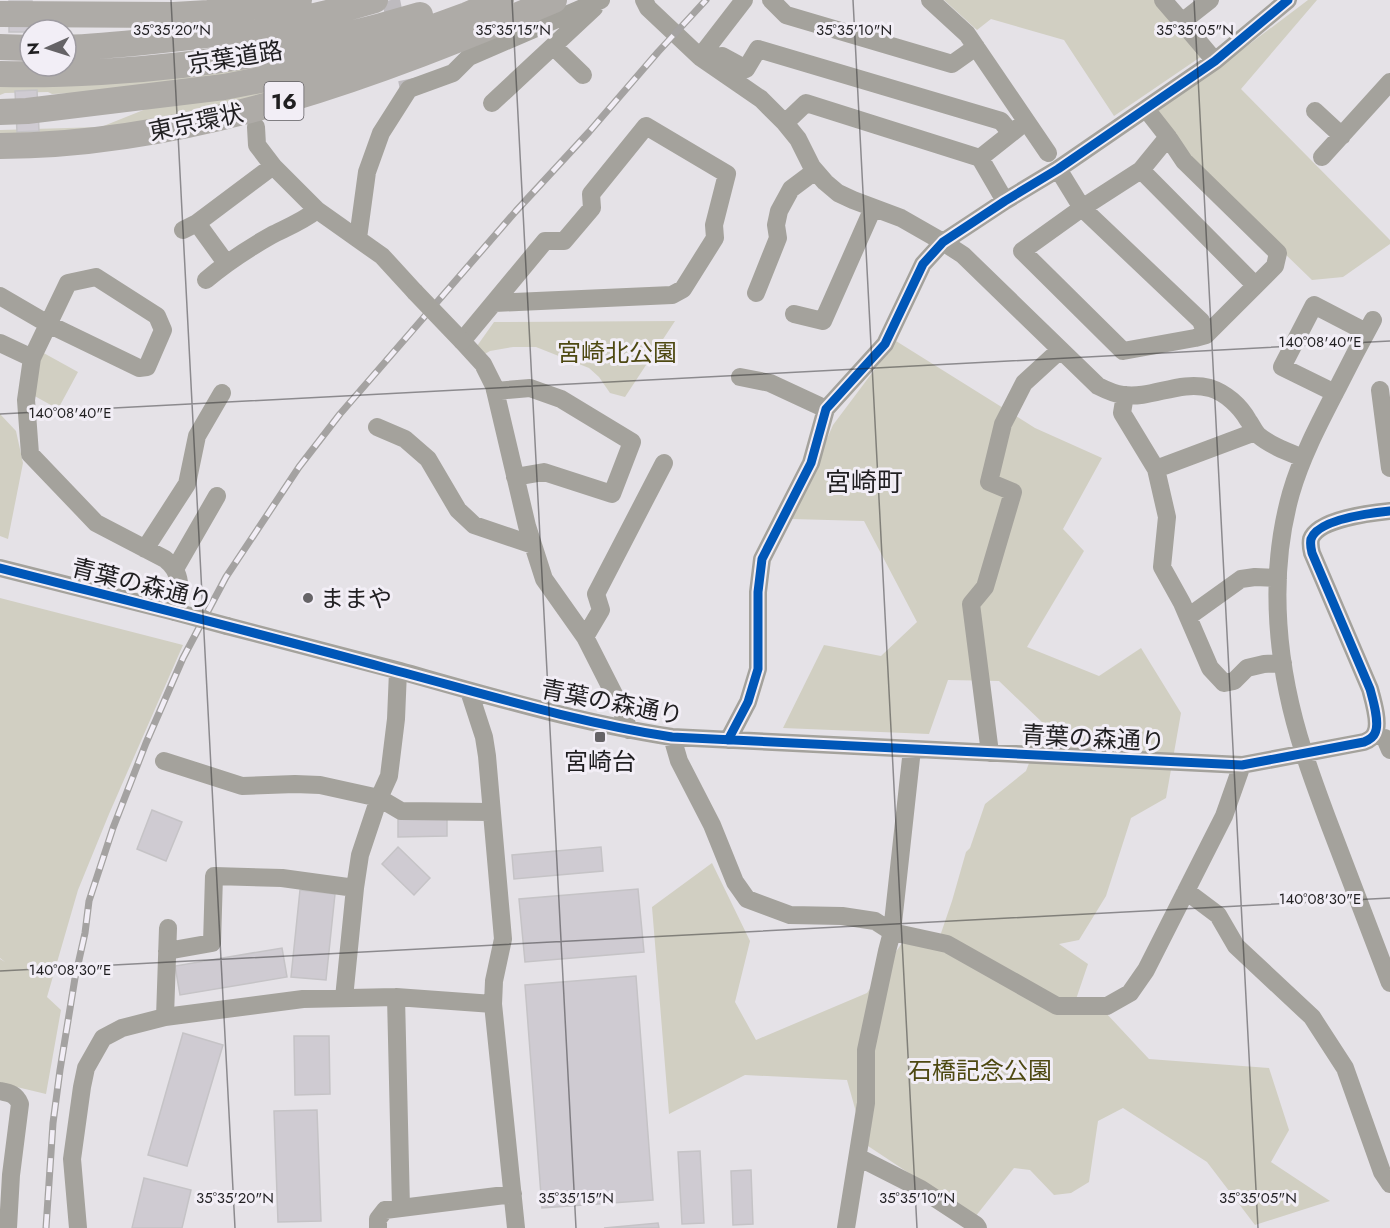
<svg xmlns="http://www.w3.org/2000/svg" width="1390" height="1228" font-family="Jost,'Noto Sans JP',sans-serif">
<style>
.green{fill:#d1cfc2}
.building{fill:#cfcbd2;stroke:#c5c3c6;stroke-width:1.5}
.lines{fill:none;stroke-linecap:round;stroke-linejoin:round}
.minor-tunnel{stroke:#bebbbf;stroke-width:18;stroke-dasharray:18 9;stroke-linecap:butt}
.minor{stroke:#a4a29c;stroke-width:18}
.highway{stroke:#aeaba7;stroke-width:26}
.rail-casing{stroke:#a4a2a1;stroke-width:7}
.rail{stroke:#f2eef6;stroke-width:4.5;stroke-dasharray:14;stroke-linecap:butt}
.minor-bridge{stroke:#a4a29c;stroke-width:18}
.cycleway-casing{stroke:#f2eef6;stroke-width:13}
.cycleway{stroke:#0057b8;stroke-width:9}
.ticks{fill:none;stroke:#201f21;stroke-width:1.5;stroke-opacity:0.45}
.poi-dot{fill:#656366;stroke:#f2eef6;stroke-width:2}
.labels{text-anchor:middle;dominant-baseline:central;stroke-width:6;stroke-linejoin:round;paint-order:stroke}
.shield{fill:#f2eef6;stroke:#5f5d61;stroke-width:1.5}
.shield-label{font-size:22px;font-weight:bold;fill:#201f21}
.street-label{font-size:24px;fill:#201f21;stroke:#f2eef6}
.park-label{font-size:24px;fill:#4e4912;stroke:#f2eef6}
.poi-label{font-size:24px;fill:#201f21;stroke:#f2eef6;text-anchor:start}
.neighbourhood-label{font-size:26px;fill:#201f21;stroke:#f2eef6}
.ticks-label{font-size:15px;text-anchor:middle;fill:#201f21;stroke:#f2eef6;stroke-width:6;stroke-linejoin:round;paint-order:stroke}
</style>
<rect width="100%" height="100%" fill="#e5e2e7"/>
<path class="green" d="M944,0H1155L1202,56L1114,116L1064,40L991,19L977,30Z
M1308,0H1317L1241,89L1390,240V244L1343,277L1312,280L1191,163L1157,110L1235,55Z
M440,37L218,108L127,126L0,136V130L101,127L166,101Z
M341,48L255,73L120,91L52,94L48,92L5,93L0,95V83Z
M675,321L625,397L610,393L599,377L589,368L536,347H513L490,351L483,355L477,346L494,322Z
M896,341L1035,428L1102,458L1063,529L1084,551L1027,647L1099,676L1141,648L1181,713L1166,798L1131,818L1106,896L1079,940L1059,944L1088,964L1072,1011L1105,1012L1149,1059L1269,1068L1289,1130L1271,1162L1330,1201L1255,1225L1207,1162L1123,1108L1098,1121L1089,1182L1071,1193L1054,1195L1030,1170L1014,1168L975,1217L865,1144L847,1080L745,1075L669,1114L652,907L712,863L750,941L735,1002L756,1040L867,993L902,943L939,939L952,901L966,852L970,848L985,804L1026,771L1044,724L999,681L948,680L929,734L783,728L824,645L881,656L917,622L864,521L792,519L833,425Z
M40,351L78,372L58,409L31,394Z
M0,414L16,431L23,463L8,539L0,536Z
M0,598L183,645L109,814L78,890L47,997L61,1010L46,1094L0,1083V959L5,962L0,958Z"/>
<path class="building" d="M9,1H32V30H30V32H9Z
M37,90L39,131L17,132L15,91Z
M152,810L182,822L166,861L137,849Z
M447,815V836L398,837V817Z
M398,847L430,878L414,895L382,864Z
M601,847L603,871L514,879L512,855Z
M638,889L644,952L525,962L519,899Z
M300,890L335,894L326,980L291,977Z
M282,948L287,977L180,995L175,966Z
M636,976L653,1200L542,1208L525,985Z
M183,1033L223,1045L187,1166L148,1155Z
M294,1036H329L330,1094L295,1095Z
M317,1110L321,1221L278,1222L274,1111Z
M700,1151L704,1223L682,1224L678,1152Z
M751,1170L753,1224L733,1225L731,1171Z
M144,1178L191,1190L182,1228H132Z
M658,1223L659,1228H604Z"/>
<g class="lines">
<path class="minor-tunnel" d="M391,0L409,89"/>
<path class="minor" d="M644,0L648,8L700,57
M744,0L700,57L761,99L785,123L798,139L812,167L825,182L838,193L853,200L901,218L943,242L963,255L1098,386C1106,390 1114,394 1123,395C1152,399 1179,380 1210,388C1226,393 1240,406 1248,420C1252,425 1254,431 1258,435C1271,446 1288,452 1303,458
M771,0L786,15L952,64L976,47
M930,0L967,34L1048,153
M1163,0L1182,22L1215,61
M1182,22L1210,0
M554,47L583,75
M722,56L746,69L758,49L1001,121L1010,132
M492,103L594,8
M1146,109L1168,137L1184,161L1278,253L1275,266L1206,335L1195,338L1123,351L1022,251L1082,208L1141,170L1168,137
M1315,111L1342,136
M785,123L806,103L980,158L1005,201
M256,127L257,145L273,166L317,210L382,256L415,292
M1322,157L1390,82
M980,158L1019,127
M1058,169L1082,208L1201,321L1206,335
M1141,170L1255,285
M197,223L226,263
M183,230L197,223L273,166
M358,238L367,172L381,133L409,89L453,73L469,57L601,0
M206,280C226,263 249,248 272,235C288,227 303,221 317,210
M756,293L778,238L776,225L779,211L791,189L815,171
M0,296L48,324L139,368L147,367L163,330L157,316L96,277L68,283L32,358L26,400L30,454L96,523L165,559C184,574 180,590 175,612L0,568
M494,303L672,295L683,289L715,238L714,225L727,174L646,126L591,194L592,208L564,241H545L462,341L483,364L494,386L527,526L544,579L585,637L620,706L629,730
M794,314L823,321L873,208
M1373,320C1361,342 1350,363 1339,385C1321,420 1302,455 1291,493C1267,578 1277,670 1304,753C1312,778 1321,802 1330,826C1350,879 1370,931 1390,983
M0,343L32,358
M740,377L770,383L826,409
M1380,390L1390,468
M495,391L530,388L561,399L632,442L612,494L544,472L515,477
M1335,393L1282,367L1314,305L1366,332
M1125,395L1122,413L1156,469L1167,517L1162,567L1182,603L1210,668L1224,683L1234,681L1247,668L1264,664L1283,663
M377,427L405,439L428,459L458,510L474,525L533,545
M1156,469L1255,432
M145,549L187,484L197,436L222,393
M175,569L217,496
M1188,617L1241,579L1255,577L1278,578
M227,626C285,641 343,656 400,671C489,696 580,723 672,737L1242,765L1364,742C1369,740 1373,738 1375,733C1380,723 1373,700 1370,689L1312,553C1311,549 1310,544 1311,539C1318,519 1371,513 1390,511
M585,637L601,610L596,594L664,463
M469,691L484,737L487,756L503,939L494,981L493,1004L516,1228
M672,737L679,761L712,825L735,882L747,899L790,915L842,916L875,921L892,932L947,944L1057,1006H1107L1130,993L1146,970L1224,816L1242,765
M1385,738L1390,750
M728,740L748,702L758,669V592L762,559L811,463L826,409L885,344L923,264L943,242L1005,201L1058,169L1215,61L1288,0
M990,753L971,604L985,587L1013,492L989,482L1003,424L1024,383L1060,350
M164,761L242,786L295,784L320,785L379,798L401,811L491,812
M1186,891L1218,915L1236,946L1312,1017L1345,1068L1382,1172L1390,1184
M167,951L212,943L214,876L282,878L355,888
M396,997L401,1208
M344,998L355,888L360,855L379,798L389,776L396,719L398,671
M165,1017L168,928
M0,1091C10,1093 16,1094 20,1104L11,1175L8,1228
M858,1157L921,1189L976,1225L978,1228
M78,1228L72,1159L82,1087L86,1068L103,1038L122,1028L165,1017L303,999L396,997L493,1004
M378,1228V1219L385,1210L513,1194
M846,1228L866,1103V1050L887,951L892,932L912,749"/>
<path class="highway" d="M0,14L174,15L208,13L299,0
M0,47L30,48
M66,48C95,47 124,44 153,41C228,34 303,22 375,0
M0,74C34,75 67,74 101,72C212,66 313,47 420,15
M0,112L27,111L224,87L276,77L328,63L371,50L467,15L501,0
M0,146C194,145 377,75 554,0"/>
<defs>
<path id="rail" d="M46,1228L53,1123L60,1070L75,978L85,933L89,901L113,828L146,743L183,658L226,577L299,467L340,414L516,211L589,132L658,52L706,0"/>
</defs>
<use href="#rail" class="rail-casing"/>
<use href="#rail" class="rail"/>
<path class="minor-bridge" d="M415,292L462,341
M175,612L227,626"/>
<defs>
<path id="cycleway" d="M0,568C129,601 258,633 386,668C481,693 575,722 672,737L1242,765L1364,742C1369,740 1373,738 1375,733C1380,723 1373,700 1370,689L1312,553C1311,549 1310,544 1311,539C1318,519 1371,513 1390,511
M728,740L748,702L758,669V592L762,559L811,463L826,409L885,344L923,264L943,242L1005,201L1058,169L1215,61L1288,0"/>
</defs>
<use href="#cycleway" class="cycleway-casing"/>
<use href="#cycleway" class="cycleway"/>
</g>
<path class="ticks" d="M171,0L235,1228M512,0L576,1228M853,0L917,1228M1194,0L1258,1228M0,414L1390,341M0,971L1390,898"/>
<g class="poi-dot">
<circle cx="308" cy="598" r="6"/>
<rect x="594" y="731" width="12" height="12" rx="3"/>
</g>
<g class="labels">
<rect class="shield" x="264.5" y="82" width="39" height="38" rx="4.5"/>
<g class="shield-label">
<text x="284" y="101">16</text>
</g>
<g class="street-label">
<text transform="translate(235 57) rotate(-9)">京葉道路</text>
<text transform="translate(196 122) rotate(-12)">東京環状</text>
<text transform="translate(142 584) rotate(14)">青葉の森通り</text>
<text transform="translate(612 702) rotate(11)">青葉の森通り</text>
<text transform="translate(1093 738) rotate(3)">青葉の森通り</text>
</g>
<g class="park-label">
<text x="617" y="352">宮崎北公園</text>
<text x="980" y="1070">石橋記念公園</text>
</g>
<g class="poi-label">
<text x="320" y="598">ままや</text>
<text x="600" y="761" text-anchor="middle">宮崎台</text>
</g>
<g class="neighbourhood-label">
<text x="864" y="482">宮崎町</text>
</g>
</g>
<g class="ticks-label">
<text x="172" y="35">35°35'20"N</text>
<text x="513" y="35">35°35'15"N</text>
<text x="854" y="35">35°35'10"N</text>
<text x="1195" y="35">35°35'05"N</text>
<text x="1320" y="347">140°08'40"E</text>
<text x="70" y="418">140°08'40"E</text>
<text x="1320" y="904">140°08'30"E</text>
<text x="70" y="975">140°08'30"E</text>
<text x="235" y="1203">35°35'20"N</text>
<text x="576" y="1203">35°35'15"N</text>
<text x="917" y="1203">35°35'10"N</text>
<text x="1258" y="1203">35°35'05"N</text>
</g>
<g transform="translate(48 48) rotate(267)"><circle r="28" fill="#f2eef6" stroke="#9e9ba1" stroke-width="1.5"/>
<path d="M0-4.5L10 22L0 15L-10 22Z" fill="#656366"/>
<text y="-9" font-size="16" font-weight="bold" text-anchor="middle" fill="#201f21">N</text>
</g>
</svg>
